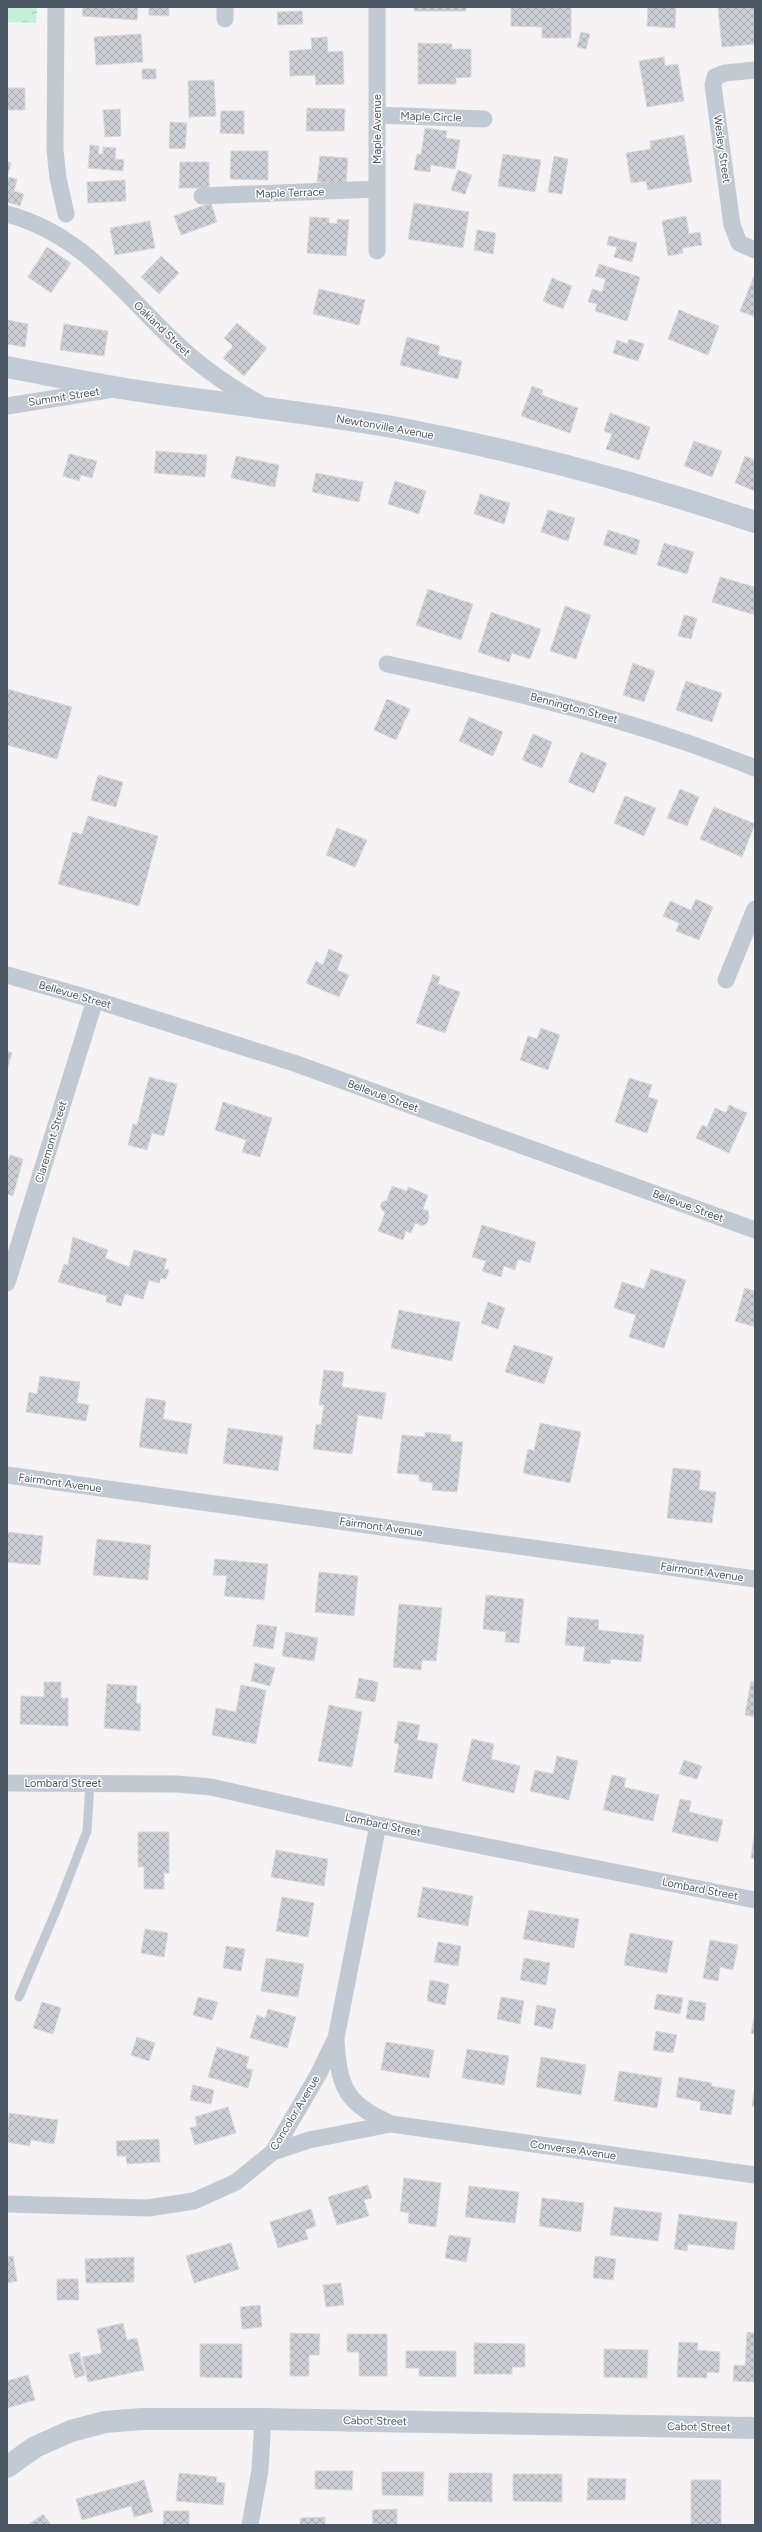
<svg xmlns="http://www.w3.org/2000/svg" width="762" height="2532" font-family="Figtree,sans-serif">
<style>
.park{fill:url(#park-crowns)}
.pitch{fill:#c3f1d5}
.building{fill:url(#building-cross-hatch);stroke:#d7d9de}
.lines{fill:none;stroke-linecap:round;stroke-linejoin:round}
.service{stroke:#c1cad2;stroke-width:9}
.minor{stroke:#c1cad2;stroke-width:17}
.tertiary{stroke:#c1cad2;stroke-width:22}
.secondary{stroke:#c1cbd6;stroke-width:22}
.labels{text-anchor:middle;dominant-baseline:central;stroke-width:3;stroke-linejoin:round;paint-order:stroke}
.street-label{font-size:11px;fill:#4a5661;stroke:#fff}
</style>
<defs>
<pattern id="park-crowns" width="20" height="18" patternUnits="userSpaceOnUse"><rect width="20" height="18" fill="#c3f1d5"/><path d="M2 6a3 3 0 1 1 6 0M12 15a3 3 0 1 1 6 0" fill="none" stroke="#a0c6b0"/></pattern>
<pattern id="building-cross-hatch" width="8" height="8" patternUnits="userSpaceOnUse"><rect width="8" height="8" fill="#cdcfd5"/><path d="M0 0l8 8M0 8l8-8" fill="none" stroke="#a8abb0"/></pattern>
</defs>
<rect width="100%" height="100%" fill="#f5f3f3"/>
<path class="park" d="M7,7H37L36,23L7,22Z"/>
<path class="pitch" d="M7,7H33L31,21L7,18Z"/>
<path class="building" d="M83,7H138L137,20L82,16Z
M149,7H169V16L149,15Z
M414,7H466V11H414Z
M511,7H571V38H542V27L511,26Z
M648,7H676L675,28L647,26Z
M718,7H755V44L722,47Z
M302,11L303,24L278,25L277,12Z
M581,32L590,34L586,49L577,47Z
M141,34L143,62L96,65L94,37Z
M327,37L328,52L343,51L344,84L316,85L315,75L290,76L289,51L312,49L311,38Z
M418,43L452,44V49H471V77L456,78V84H418Z
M664,57L665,66L678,64L684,101L647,107L639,61Z
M142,69H156V79H142Z
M214,80L216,116L189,117L188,81Z
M7,88H25V110H7Z
M307,108L345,109L344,131H306Z
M120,109L121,136L105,137L103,110Z
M221,111H244V134L220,133Z
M170,122L187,123L185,149L169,148Z
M425,128L447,131L446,138L460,140L455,169L431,165L430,172L414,170L417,154L421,155Z
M684,135L692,182L648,190L646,181L631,183L626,153L651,149L650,141Z
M90,145L99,146L98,154H103V147L116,148L115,159L124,160L123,171L88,168Z
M231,151H268V180L230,179Z
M503,154L541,160L535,192L498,186Z
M320,156L348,158L346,184L317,182Z
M554,156L568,159L562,194L548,192Z
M7,161L11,163L7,177L17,179L14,191L24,194L20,206L7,202Z
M180,162H209V188H179Z
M458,170L472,175L465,194L451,190Z
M125,180L126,201L88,203L87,182Z
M211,203L217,222L181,235L174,216Z
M414,203L469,212L463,248L408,239Z
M686,216L689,234L700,232L702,245L682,248L683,253L668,256L662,221Z
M310,217L329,218V223L337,224V219L349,220L346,256L307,253Z
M150,221L155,248L115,255L110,228Z
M477,230L496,233L493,254L474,250Z
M609,236L637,243L632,262L614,257L617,247L607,245Z
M47,247L71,263L51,293L28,277Z
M161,256L179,273L159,294L141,277Z
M599,264L640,277L627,321L595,311L597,304L588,302L592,289L602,292L606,279L595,276Z
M754,276H755V317L740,311Z
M552,278L572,286L563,309L543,301Z
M319,289L365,300L359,325L313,314Z
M679,310L719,326L708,355L668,339Z
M7,320L28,324L25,347L7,344Z
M237,323L267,348L244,376L223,358L233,346L224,338Z
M64,324L108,331L104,356L60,350Z
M407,337L440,346L438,355L462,361L458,379L400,365Z
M629,339L644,344L638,361L613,353L617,340L627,344Z
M532,386L543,390L541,395L578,408L570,433L521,416Z
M610,413L650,427L639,460L606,449L612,434L604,431Z
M694,441L722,451L712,477L684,466Z
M156,451L207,455L205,477L154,473Z
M69,454L97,461L92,478L81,475L79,481L63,476Z
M236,456L279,465L275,487L231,478Z
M745,456L755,460V491L735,483Z
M316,473L363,482L359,502L312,492Z
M395,481L426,491L419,514L388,504Z
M480,494L510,503L504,524L474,514Z
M548,510L575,518L568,541L541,532Z
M608,530L640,540L636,555L603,545Z
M664,543L694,552L687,574L657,565Z
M720,577L755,587V615L712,602Z
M428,589L473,604L461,640L416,625Z
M565,606L591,615L576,659L550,651Z
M491,612L541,629L530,659L512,653L509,662L478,652Z
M684,615L697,618L691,639L678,636Z
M633,663L655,671L644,702L623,695Z
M686,681L722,693L712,722L676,710Z
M7,689L72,707L57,759L7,745Z
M387,699L410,709L396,740L374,730Z
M469,717L503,732L493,756L459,741Z
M533,734L552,742L542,768L522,760Z
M581,752L607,763L594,793L568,782Z
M98,775L123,782L116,807L91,800Z
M680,789L699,797L687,826L667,818Z
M625,796L656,808L644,836L614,823Z
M714,807L755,824L742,857L700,839Z
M88,816L158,836L139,906L58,884L73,832L82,834Z
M337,828L367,840L355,867L326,855Z
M696,899L713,907L699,940L676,931L679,923L663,916L670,901L691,910Z
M329,949L343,955L337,970L349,975L339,997L306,983L316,961L323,965Z
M433,974L440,977L438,984L460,992L445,1033L416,1023Z
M541,1028L560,1035L548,1070L520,1060L528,1036L537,1039Z
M7,1051L12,1053L7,1070Z
M149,1077L177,1084L164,1136L152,1133L147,1150L128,1145L133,1124L137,1125Z
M629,1078L652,1085L648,1097L658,1100L647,1133L615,1122Z
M223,1102L272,1118L260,1157L242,1152L246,1140L215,1130Z
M729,1105L747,1113L729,1153L696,1138L702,1125L707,1127L715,1108L726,1113Z
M10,1155L23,1159L13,1196L7,1194V1164Z
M392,1186L407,1191L408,1187L428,1195L423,1209L428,1211L429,1217L427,1223L422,1226L415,1223L411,1233L406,1231L403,1240L378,1231L385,1213L380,1207L382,1202L387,1200Z
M482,1225L536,1242L530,1263L518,1259L515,1270L504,1266L501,1277L482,1271L486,1261L472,1257Z
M73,1237L108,1250L105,1258L129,1267L134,1250L167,1259L164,1269L169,1270L166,1279L161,1278L159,1283L149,1280L143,1299L125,1294L121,1306L106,1302L107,1296L58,1282L64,1264L68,1265Z
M651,1269L686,1280L664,1348L629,1337L636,1315L614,1308L622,1282L644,1289Z
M745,1288L755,1291V1327L735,1321Z
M488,1302L505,1308L498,1329L481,1323Z
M399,1310L460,1322L452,1361L391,1348Z
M514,1345L553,1357L544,1384L505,1372Z
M324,1370L344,1372L342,1387L386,1393L382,1419L358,1415L352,1454L313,1449L316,1424L321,1425L324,1405H319Z
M40,1376L80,1382L77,1403L89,1405L86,1421L26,1412L29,1392L37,1394Z
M146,1398L166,1401L163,1419L192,1424L187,1454L139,1447Z
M540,1423L581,1432L570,1483L523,1473L528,1449L534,1451Z
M228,1428L283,1436L278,1471L223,1463Z
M425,1432L451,1435L450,1441L463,1442L457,1492L432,1490L433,1483L419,1481V1475L397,1473L402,1435L425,1437Z
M673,1468L701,1471L699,1490L716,1492L712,1523L667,1518Z
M7,1532L43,1536L40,1565L7,1562Z
M97,1539L151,1545L148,1580L93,1575Z
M215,1559L268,1564L264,1600L224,1596L227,1576L213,1575Z
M319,1572L358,1576L354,1616L315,1612Z
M486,1595L524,1599L519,1643L505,1642L506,1632L483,1629Z
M399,1604L442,1608L436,1661L422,1660L421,1670L393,1667Z
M568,1617L599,1620L598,1630L644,1635L641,1662L611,1659L610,1664L583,1661L585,1647L565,1645Z
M257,1624L277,1627L273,1649L253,1646Z
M286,1632L318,1638L314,1661L282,1656Z
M255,1663L275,1668L270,1686L251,1681Z
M359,1678L378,1682L375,1702L355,1698Z
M751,1681L755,1682V1717L745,1715Z
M44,1682H61V1698H68V1726L20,1724L21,1696L44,1697Z
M107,1684L137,1686L136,1703L141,1704L140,1731L104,1728Z
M241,1685L266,1690L256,1744L212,1735L216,1708L236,1712Z
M329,1705L362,1712L352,1767L318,1761Z
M398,1721L420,1725L417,1740L438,1744L432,1779L394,1772L399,1744L394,1743Z
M472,1739L494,1744L491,1759L520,1766L514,1793L462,1781Z
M557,1756L578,1761L569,1800L530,1791L535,1770L553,1774Z
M684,1760L702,1766L697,1779L679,1774Z
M612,1775L626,1778L624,1787L659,1795L653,1821L603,1810Z
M680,1799L691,1801L689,1812L723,1820L718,1842L672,1832Z
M755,1829V1859L751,1858Z
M138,1832H169V1873H164V1889H144V1867H138Z
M276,1850L328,1859L324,1886L271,1877Z
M423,1887L473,1896L468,1926L417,1917Z
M282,1897L314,1903L308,1937L276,1931Z
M529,1910L579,1919L574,1948L523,1939Z
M145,1929L168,1933L164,1957L141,1953Z
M630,1933L673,1941L667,1973L624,1965Z
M710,1940L738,1945L733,1970L720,1967L718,1981L703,1978Z
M438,1942L461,1946L458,1966L434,1962Z
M226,1946L245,1949L241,1971L223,1968Z
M266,1958L304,1964L298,1997L261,1991Z
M524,1958L550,1963L546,1985L520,1980Z
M430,1980L449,1984L445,2005L427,2001Z
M657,1994L683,1998L680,2014L654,2009Z
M198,1997L218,2002L212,2020L193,2015Z
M501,1997L524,2001L520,2024L497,2019Z
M689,2000L706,2003L704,2021L686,2019Z
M42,2002L61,2008L53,2034L33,2028Z
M537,2005L556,2009L552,2029L534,2025Z
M268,2009L296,2017L287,2048L250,2038L257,2015L265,2018Z
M755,2013V2034L751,2033Z
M656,2031L677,2035L673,2053L653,2050Z
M137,2037L155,2043L149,2061L131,2055Z
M386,2042L434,2050L429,2078L381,2070Z
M217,2047L249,2057L246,2068L253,2070L248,2088L208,2077Z
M467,2049L509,2056L504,2085L462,2078Z
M541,2057L586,2065L581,2095L536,2087Z
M619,2071L662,2078L657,2108L614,2101Z
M679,2077L712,2083L711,2086L735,2090L731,2115L700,2110L701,2102L676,2097Z
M193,2085L214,2090L211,2104L190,2100Z
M754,2091H755V2106H752Z
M228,2107L236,2133L195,2145L190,2128L197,2126L195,2117Z
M9,2113L58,2120L54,2144L31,2140L30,2146L7,2142Z
M159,2139L160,2162L127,2164L126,2156H117L116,2141Z
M404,2178L441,2183L436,2227L408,2223L409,2213L400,2211Z
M368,2185L372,2198L364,2200L369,2216L337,2225L328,2197Z
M469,2186L519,2192L515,2223L465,2217Z
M542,2198L584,2203L581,2232L539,2226Z
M614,2207L662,2213L658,2241L610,2235Z
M311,2209L316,2226L305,2230L308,2239L278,2248L270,2222Z
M679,2214L737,2222L734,2250L688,2244L687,2251L674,2249Z
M449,2235L471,2238L466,2262L445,2258Z
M231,2243L239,2269L194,2283L186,2256Z
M13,2256L17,2281L7,2283V2257Z
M595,2256L616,2259L613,2280L593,2278Z
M134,2257V2282L86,2283L85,2259Z
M57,2279H78L79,2300H57Z
M341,2283L344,2305L326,2307L323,2285Z
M260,2305L262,2327L242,2329L240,2307Z
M123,2323L127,2340L137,2338L144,2370L88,2382L82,2357L102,2353L97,2329Z
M747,2332L755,2333V2382L733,2381L734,2365L745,2366Z
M290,2333L320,2334L319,2355H309V2376H290Z
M347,2334H387V2376H359V2352H347Z
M679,2342L698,2343L697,2350L720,2352L719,2373L707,2372V2378L677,2377Z
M474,2343L525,2344V2367H512V2374H474Z
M200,2344H242V2378L200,2377Z
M604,2349L648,2350L647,2378L604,2377Z
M406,2351H456V2377L419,2376V2368H406Z
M79,2352L85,2375L75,2378L69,2355Z
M28,2375L35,2400L7,2408V2381Z
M315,2471H353L352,2490L315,2489Z
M382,2472H424L423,2496L382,2495Z
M179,2473L217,2477L216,2482L225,2483L223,2505L176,2501Z
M449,2473H492V2502L448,2501Z
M513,2474H562V2502L513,2501Z
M588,2478L626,2479L625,2500H587Z
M144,2480L153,2512L134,2517L131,2506L82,2520L76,2499Z
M691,2480H721V2525H691Z
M397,2509V2525H373L372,2510Z
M164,2511H189V2525H163Z
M43,2514L51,2525H28Z
M325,2517V2525H300V2518Z"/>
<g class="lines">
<path class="service" d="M19,1997L58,1906L87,1831L90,1784"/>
<path class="minor" d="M56,7L55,150L58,178L66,214
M225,19V7
M755,70L725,73L715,77L713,85L732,225L739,243L755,250
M377,115L484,119
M202,196L377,189
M7,214C82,234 120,290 174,341C200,367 230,387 262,405
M377,251V7
M7,406L108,390
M387,664C512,691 636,720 755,768
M7,975L95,1000L294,1063L755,1230
M726,980L755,909
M7,1283L95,1000
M7,1475L755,1579
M7,1783L177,1784L211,1787L378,1825L755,1900
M336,2040C339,2089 346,2103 391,2124L755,2175
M273,2152L309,2140L391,2124
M7,2204L148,2208L194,2201L236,2182L273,2152L318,2075L336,2038L378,1825
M250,2525L260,2470L263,2419"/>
<path class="tertiary" d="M7,2467L35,2447L71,2431L105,2422L142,2419H263L755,2428"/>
<path class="secondary" d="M7,367C45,374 82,382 120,388C213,403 306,411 398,428C519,451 639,483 755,522"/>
</g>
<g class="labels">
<g class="street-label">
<text transform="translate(431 117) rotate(2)">Maple Circle</text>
<text transform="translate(377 129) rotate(-90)">Maple Avenue</text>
<text transform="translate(722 149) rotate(82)">Wesley Street</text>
<text transform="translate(290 193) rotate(-2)">Maple Terrace</text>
<text transform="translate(162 329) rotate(44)">Oakland Street</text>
<text transform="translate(64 397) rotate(-9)">Summit Street</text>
<text transform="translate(385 427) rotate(10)">Newtonville Avenue</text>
<text transform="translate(574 708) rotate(15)">Bennington Street</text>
<text transform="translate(75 995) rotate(16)">Bellevue Street</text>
<text transform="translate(383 1096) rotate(20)">Bellevue Street</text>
<text transform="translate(51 1142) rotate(-73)">Claremont Street</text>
<text transform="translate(688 1206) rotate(20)">Bellevue Street</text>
<text transform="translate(60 1483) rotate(8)">Fairmont Avenue</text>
<text transform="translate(381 1527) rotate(8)">Fairmont Avenue</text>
<text transform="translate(702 1572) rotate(8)">Fairmont Avenue</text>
<text x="63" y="1783">Lombard Street</text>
<text transform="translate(383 1825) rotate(12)">Lombard Street</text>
<text transform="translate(700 1889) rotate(11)">Lombard Street</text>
<text transform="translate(295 2113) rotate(-59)">Concolor Avenue</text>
<text transform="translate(573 2150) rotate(8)">Converse Avenue</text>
<text transform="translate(375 2421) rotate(1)">Cabot Street</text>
<text transform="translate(699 2427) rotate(1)">Cabot Street</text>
</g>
</g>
<rect width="762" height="2532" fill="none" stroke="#4a5661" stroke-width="16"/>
</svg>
